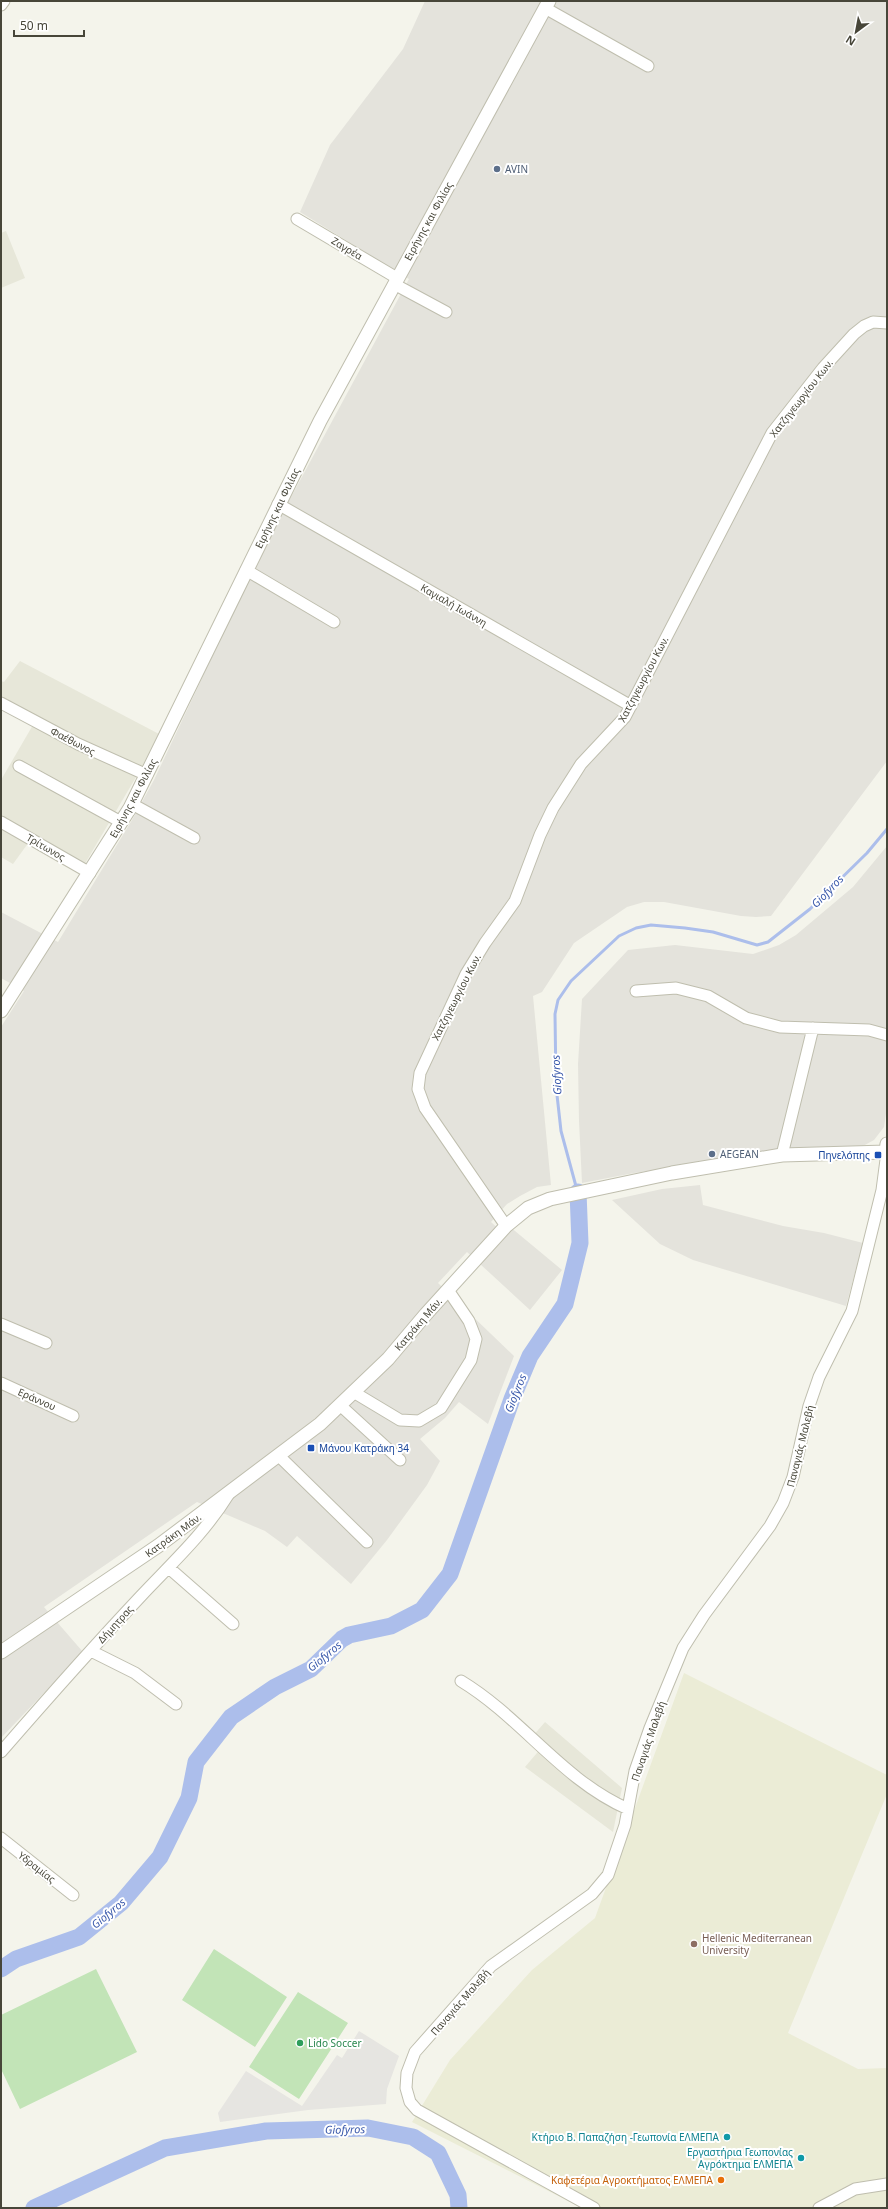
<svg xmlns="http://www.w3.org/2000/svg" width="888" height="2209" font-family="'Noto Sans',sans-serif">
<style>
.residential{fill:#e7e7d9}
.industrial{fill:#e4e3dc}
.education{fill:#ebecd6}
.green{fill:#c2e4b7}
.parking{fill:#e6e5e1}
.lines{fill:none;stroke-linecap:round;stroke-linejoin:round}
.stream{stroke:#acbeeb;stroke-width:3}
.river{stroke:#acbeeb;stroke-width:17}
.minor-casing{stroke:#bfbeae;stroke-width:13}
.tertiary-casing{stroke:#bfbeae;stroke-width:15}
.minor{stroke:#fff;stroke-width:11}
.tertiary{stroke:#fff;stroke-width:13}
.service-dot{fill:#5c6f8a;stroke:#fff;stroke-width:1.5}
.transit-dot{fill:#1a4fb4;stroke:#fff;stroke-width:1.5}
.education-dot{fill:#8d6e63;stroke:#fff;stroke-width:1.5}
.leisure-dot{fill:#2e9e5b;stroke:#fff;stroke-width:1.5}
.culture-dot{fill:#0f9aa8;stroke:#fff;stroke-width:1.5}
.food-dot{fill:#e8710a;stroke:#fff;stroke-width:1.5}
.labels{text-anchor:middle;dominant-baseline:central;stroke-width:4;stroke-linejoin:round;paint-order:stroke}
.service-label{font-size:10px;fill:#4e5e75;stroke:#fff;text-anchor:start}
.street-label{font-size:10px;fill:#474639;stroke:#fff}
.transit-label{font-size:10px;fill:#164399;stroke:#fff;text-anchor:end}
.education-label{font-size:10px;fill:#785e54;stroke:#fff;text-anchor:start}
.leisure-label{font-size:10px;fill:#27864d;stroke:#fff;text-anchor:start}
.culture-label{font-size:10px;fill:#0d838f;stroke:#fff;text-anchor:end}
.food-label{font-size:10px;fill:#c56008;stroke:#fff;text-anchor:end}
.water-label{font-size:11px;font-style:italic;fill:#3a59ab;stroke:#fff}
</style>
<rect width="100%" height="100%" fill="#f4f4eb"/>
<path class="residential" d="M6,231L25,278L1,288V233Z
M20,661L159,734L142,767L80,872L29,842L13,864L1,857V780L37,718L1,698V681L4,682Z
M545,1722L622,1788L613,1832L525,1767L542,1747L532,1737Z"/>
<path class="industrial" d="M425,1H887V761L771,916L756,917L741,916L664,902H644L627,907L574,943L542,992L533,996L551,1185L537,1187L520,1196L507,1204L491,1222L503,1233L509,1226L562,1270L530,1310L467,1252L438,1283L514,1356L488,1424L459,1402L445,1418L420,1439L440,1461L427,1485L387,1540L351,1584L297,1536L287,1547L265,1531L197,1502L44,1607L83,1652L1,1738V1027L24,991L1,978V912L58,942L132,820L154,780L264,547L409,279L300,212L330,145L403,49Z
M887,846V1107L884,1127L874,1140L863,1146L796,1149L634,1173L582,1183L579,1121L578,1064L582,999L628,950L675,945L753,954L779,945L796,935L853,887Z
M700,1185L703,1205L783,1226L824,1233L863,1243L846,1306L693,1260L660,1244L612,1200L662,1189Z"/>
<path class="education" d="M684,1673L887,1775V1794L788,2033L858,2069L887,2068V2208H582L412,2122L450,2060L532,1970L595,1918Z"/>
<path class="green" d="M214,1949L287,1997L255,2047L182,2000Z
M96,1969L137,2052L20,2109L1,2069V2015Z
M298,1992L348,2023L299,2099L249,2067Z"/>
<path class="parking" d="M359,2031L399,2056L387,2089L386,2104L308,2110L220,2122L218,2113L246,2071L302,2106L337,2055L342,2058Z"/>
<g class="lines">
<path class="stream" d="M577,1190L561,1131L556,1086L555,1014L558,1000L571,981L619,936L636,928L651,925L685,928L713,932L757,945L768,942L810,909L867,853L887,829"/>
<path class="river" d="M1,1969L16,1959L79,1937L121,1903L160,1857L189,1798L196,1762L231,1717L275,1687L311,1669L342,1639L349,1635L391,1626L422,1610L450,1574L512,1399L530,1356L565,1304L580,1243L578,1192
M34,2208L165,2148L266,2131L368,2128L413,2137L438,2153L458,2195L459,2208"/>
<defs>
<path id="minor" d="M1,5L4,1
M545,8L648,66
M297,219L397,278
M394,284L446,312
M278,504L631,706
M246,570L334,622
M1,703L78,744L147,775
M19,766L121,822
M132,804L194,838
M1,822L90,873
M636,991L676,988L708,996L746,1018L780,1027L869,1030L887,1035
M782,1155L813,1028
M506,1226L425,1108L418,1089L420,1073L466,974L485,943L515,901L540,835L553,808L581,764L625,717L772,433L823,368L854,334L864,326L873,322L887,323
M1,1324L46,1343
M1,1383L73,1416
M355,1393L400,1420L419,1421L441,1408L471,1360L476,1339L469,1321L448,1290
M341,1406L400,1460
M279,1456L367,1542
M169,1568L233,1624
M91,1651L135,1673L176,1704
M461,1681C522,1718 562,1780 628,1809
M1,1752C47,1699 93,1647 141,1596C172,1563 204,1534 228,1495
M1,1838L73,1895
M594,2208L417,2110L410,2102L406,2088L407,2073L415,2052L491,1966L592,1894L608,1875L625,1825L635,1771L650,1728L683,1648L704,1615L770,1526L783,1503L793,1477L809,1406L819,1377L852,1311L882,1190L887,1152
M819,2208L855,2189L887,2184"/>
<path id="tertiary" d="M1,1011L130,808L320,421L549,1
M1,1652L158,1546L320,1424L388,1359L426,1314L506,1226L528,1208L550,1199L672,1173L782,1155L886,1152L887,1144"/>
</defs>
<use href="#minor" class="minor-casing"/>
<use href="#tertiary" class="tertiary-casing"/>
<use href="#minor" class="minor"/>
<use href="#tertiary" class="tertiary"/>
</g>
<g class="service-dot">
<circle cx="497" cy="169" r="4"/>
<circle cx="712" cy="1154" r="4"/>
</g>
<g class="transit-dot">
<rect x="874" y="1151" width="8" height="8" rx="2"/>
<rect x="307" y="1444" width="8" height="8" rx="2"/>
</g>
<circle class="education-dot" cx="694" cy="1944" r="4"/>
<circle class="leisure-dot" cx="300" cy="2043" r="4"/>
<g class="culture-dot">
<circle cx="727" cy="2137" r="4"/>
<circle cx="801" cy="2158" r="4"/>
</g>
<circle class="food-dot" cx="721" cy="2180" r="4"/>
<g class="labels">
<g class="service-label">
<text x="505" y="169">AVIN</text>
<text x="720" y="1154">AEGEAN</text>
</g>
<g class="street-label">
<text transform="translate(428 221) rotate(-61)">Ειρήνης και Φιλίας</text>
<text transform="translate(347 248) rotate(31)">Ζαγρέα</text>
<text transform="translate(801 398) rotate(-52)">Χατζηγεωργίου Κων.</text>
<text transform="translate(277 508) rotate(-64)">Ειρήνης και Φιλίας</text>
<text transform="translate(454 605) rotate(30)">Καγιαλή Ιωάννη</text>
<text transform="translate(643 679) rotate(-62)">Χατζηγεωργίου Κων.</text>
<text transform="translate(73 741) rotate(27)">Φαέθωνος</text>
<text transform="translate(133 798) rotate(-62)">Ειρήνης και Φιλίας</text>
<text transform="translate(46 847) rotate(30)">Τρίτωνος</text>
<text transform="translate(456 997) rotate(-63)">Χατζηγεωργίου Κων.</text>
<text transform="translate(418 1324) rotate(-49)">Κατράκη Μάν.</text>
<text transform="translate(37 1399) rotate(24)">Εράννου</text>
<text transform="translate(800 1446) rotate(-76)">Παναγιάς Μαλεβή</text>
<text transform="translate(173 1535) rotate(-36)">Κατράκη Μάν.</text>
<text transform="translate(115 1624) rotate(-48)">Δήμητρας</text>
<text transform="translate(648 1741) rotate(-71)">Παναγιάς Μαλεβή</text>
<text transform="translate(37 1867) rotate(38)">Υδραμίας</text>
<text transform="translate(460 2002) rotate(-49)">Παναγιάς Μαλεβή</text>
</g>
<g class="transit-label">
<text x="870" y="1155">Πηνελόπης</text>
<text x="319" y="1448" text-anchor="start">Μάνου Κατράκη 34</text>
</g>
<g class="education-label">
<text x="702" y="1938">Hellenic Mediterranean<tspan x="702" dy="12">University</tspan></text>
</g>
<g class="leisure-label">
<text x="308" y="2043">Lido Soccer</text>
</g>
<g class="culture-label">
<text x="719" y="2137">Κτήριο Β. Παπαζήση -Γεωπονία ΕΛΜΕΠΑ</text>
<text x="793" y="2152">Εργαστήρια Γεωπονίας<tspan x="793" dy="12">Αγρόκτημα ΕΛΜΕΠΑ</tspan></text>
</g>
<g class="food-label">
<text x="713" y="2180">Καφετέρια Αγροκτήματος ΕΛΜΕΠΑ</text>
</g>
<g class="water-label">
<text transform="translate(827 891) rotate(-46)">Giofyros</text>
<text transform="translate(556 1075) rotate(-93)">Giofyros</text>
<text transform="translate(515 1393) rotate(-68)">Giofyros</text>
<text transform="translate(324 1656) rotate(-40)">Giofyros</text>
<text transform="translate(108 1913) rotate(-40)">Giofyros</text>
<text transform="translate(345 2129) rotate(-1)">Giofyros</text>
</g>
</g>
<rect width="888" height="2209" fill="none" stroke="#474639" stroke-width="4"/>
<g transform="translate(856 32) rotate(212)" stroke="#ffffff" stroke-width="3" paint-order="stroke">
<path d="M0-3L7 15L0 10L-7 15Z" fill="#474639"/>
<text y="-6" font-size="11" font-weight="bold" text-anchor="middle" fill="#474639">N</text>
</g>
<path d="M14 30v6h70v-6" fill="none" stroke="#474639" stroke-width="2"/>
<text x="20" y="30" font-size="12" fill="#474639" stroke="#ffffff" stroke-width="3" paint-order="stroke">50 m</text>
</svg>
